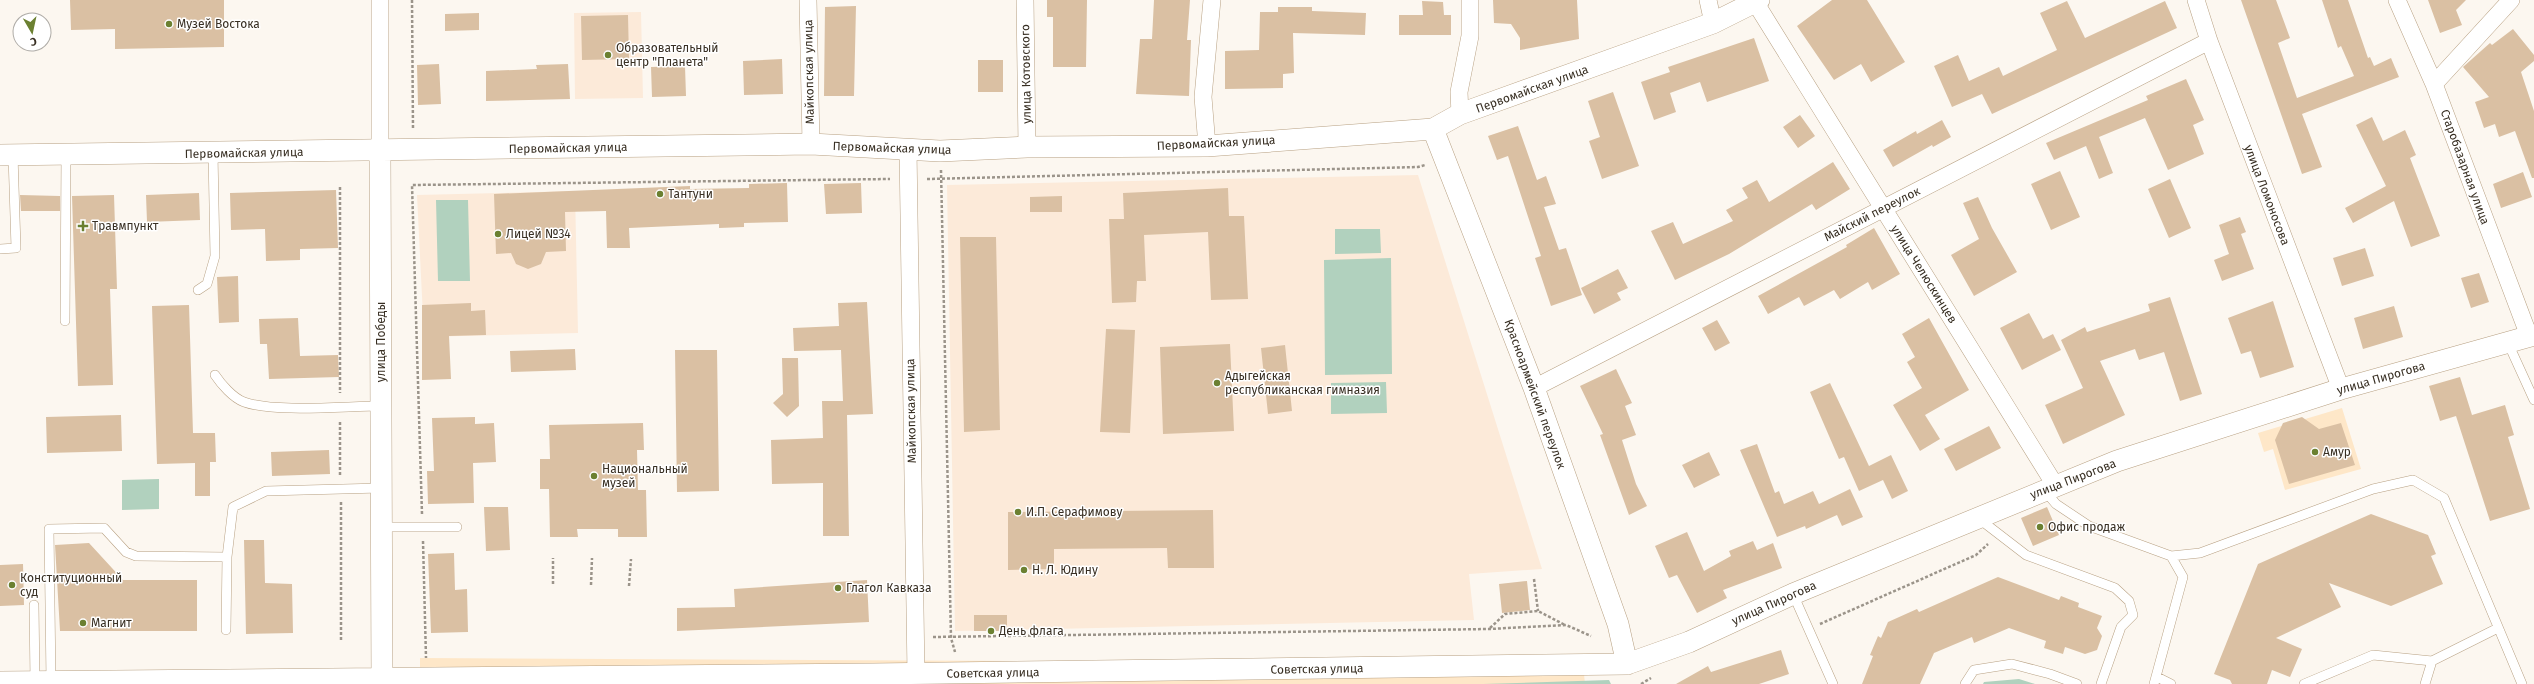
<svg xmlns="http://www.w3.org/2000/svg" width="2534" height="684" font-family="'Fira Sans',sans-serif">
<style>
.built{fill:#fee7c8}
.education{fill:#fcead9}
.green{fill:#b1d1be}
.building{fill:#dac0a3}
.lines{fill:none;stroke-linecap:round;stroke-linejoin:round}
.service-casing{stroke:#b8a183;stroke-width:10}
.minor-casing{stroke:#b8a183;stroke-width:18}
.tertiary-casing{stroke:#b8a183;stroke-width:22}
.path{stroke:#9b948a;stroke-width:2.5;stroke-dasharray:3 2;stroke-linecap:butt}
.service{stroke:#fff;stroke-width:9}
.minor{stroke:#fff;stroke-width:17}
.tertiary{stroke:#fff;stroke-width:21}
.poi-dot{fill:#6b8031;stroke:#fff;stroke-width:1.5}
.labels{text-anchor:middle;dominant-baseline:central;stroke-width:3;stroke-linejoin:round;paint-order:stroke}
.poi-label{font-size:12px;fill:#382f23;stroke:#fff;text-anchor:start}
.street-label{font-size:12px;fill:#382f23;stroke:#fff}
</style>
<rect width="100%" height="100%" fill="#fcf7f0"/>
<path class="built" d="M2342,408L2361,469L2285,490L2273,449L2264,452L2258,433Z
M420,658L1583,664L1585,684H420Z"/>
<path class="education" d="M641,12L643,98L575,99L574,13Z
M1418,175L1542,569L1469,574L1474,620L955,631L947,185Z
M575,191L578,333L424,337L417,195Z"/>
<path class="green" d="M436,200H468L470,281H438Z
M1335,229H1380L1381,253L1335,254Z
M1391,258L1392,374L1325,375L1324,260Z
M1386,382L1387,413L1331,414V383Z
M159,479V509L122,510V480Z
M2019,679L2035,684H1983L1984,682Z
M1609,680L1611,684H1483Z"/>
<path class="building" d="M70,0H224V47L115,49V29L71,30Z
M1047,0H1087L1086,67H1053V17H1047Z
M1154,0H1190L1187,40H1191L1189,96L1136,94L1140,39H1152Z
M1493,0H1577L1579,39L1520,50V38L1511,24L1494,23Z
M1832,0H1867L1905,62L1871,82L1861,64L1834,80L1797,26Z
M2241,0H2276L2290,38L2278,43L2297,98L2354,76L2341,46L2338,48L2322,0H2348L2368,58L2370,57L2374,66L2391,58L2399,77L2302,114L2322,167L2302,174Z
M2428,0H2466L2456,10L2462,25L2440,33Z
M1422,1L1443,2L1444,15H1451V35H1399V15H1423Z
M2067,1L2085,38L2165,1L2177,28L1992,114L1982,94L1952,107L1934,66L1958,55L1969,81L1999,67L2003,76L2057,50L2040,13Z
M856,6L854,96H824L825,7Z
M1278,7H1312V11L1366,13L1365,35L1293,33L1294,73L1283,74V88L1225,89V51L1259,50L1260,12H1278Z
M479,13V30L445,31V14Z
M628,15L629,59L582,60L581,16Z
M2513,29L2534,55V61L2521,72L2534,111V178H2532L2515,131L2499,137L2495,124L2484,128L2475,102L2489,97L2463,67L2490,43L2492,45Z
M1754,38L1769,81L1707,102L1700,82L1670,93L1676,112L1654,120L1641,82L1670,72L1668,67Z
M782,59L783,94L744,95L743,61Z
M978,60H1003V92H978Z
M439,64L441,104L418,105L417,65Z
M568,64L570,99L486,101V71L537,69L536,65Z
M685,66L686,96L652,97L651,67Z
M2186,79L2204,120L2193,125L2204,154L2168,170L2145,118L2099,137L2113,173L2099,179L2086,146L2054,160L2046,143L2148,100L2146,96Z
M1613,92L1639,166L1602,179L1589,141L1600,137L1588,101Z
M1800,115L1815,136L1798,148L1783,127Z
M2372,117L2383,141L2405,130L2416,155L2410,158L2440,236L2411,247L2394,201L2353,223L2345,208L2386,186L2356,125Z
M1942,120L1951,137L1933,147L1932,145L1893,167L1883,150L1916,131L1917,134Z
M1518,126L1537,180L1546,176L1556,204L1544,207L1559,250L1566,248L1582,295L1551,306L1535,258L1541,256L1508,156L1497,160L1488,136Z
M1833,162L1850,189L1816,210L1812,204L1729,254L1675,280L1651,231L1673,222L1683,244L1733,221L1726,210L1748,198L1742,188L1757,180L1769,202Z
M2060,171L2080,217L2051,230L2031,184Z
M2523,172L2532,197L2501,208L2493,184Z
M2170,179L2191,228L2169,238L2148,189Z
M787,183L788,222L744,223V227L719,228V224L629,228L630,248H607L606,211L565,212L566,251L546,252L541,264L528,269L516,264L511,253L496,254L494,194L690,186V189L749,188V184Z
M861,183L862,213L826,214L824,184Z
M1228,188L1229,216H1244L1248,299L1211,300L1208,232L1144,235L1146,281H1137L1136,302L1112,303L1109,219H1124L1123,193Z
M336,190L338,248L300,249V260L266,261L265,229L231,230L230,193Z
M199,193L200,220L147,222L146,195Z
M20,195L60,196V211H21Z
M114,195L117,289H110L113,385L78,386L72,196Z
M1062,196V212H1030V197Z
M1978,197L1992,228L2017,272L1974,296L1951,255L1979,239L1963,203Z
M2240,217L2246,232L2241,234L2254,269L2222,281L2214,260L2229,254L2219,225Z
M1874,228L1900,274L1872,290L1868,282L1840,299L1834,290L1804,306L1799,297L1768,314L1758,296L1847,247L1846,245Z
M960,237H996L1000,430L964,432Z
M2365,248L2374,276L2342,286L2333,258Z
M1618,269L1628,288L1617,293L1621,300L1594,314L1581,288Z
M2479,273L2489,302L2471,308L2461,278Z
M238,276L239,322L219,323L217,277Z
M2170,297L2202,394L2180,401L2164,352L2139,360L2135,349L2100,361L2125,415L2063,444L2045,405L2083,388L2061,340L2085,327L2087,332L2150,311L2148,304Z
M2273,301L2294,367L2260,378L2251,351L2241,354L2228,318Z
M867,302L873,414L847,415L849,536H823V483L772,484L771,440L823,438L822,401H843L841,350L794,351L793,328L839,326L838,303Z
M471,303V311L485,310L486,335L449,336L451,379L422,380V305Z
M189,305L193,433H215L216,462H210V496H195V463L157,464L152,306Z
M2394,306L2403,337L2363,349L2354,318Z
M2029,313L2043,339L2053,334L2061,350L2022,370L2000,328Z
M298,318L300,356L338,355L339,377L269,379L267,344H260L259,319Z
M1929,318L1969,390L1925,415L1940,439L1920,451L1893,405L1922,388L1907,362L1915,357L1902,334Z
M1717,320L1730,343L1715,351L1702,328Z
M1106,329L1135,330L1130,433L1100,432Z
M1230,344L1234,431L1163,434L1160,347Z
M1285,345L1292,411L1268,414L1261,348Z
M575,349L576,370L511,372L510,351Z
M675,350H717L719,491L677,492Z
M782,358H798L799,406L787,417L773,403L783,394Z
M1616,369L1632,403L1625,406L1636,435L1622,440L1636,484L1647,506L1629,515L1600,435L1603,434L1580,386Z
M2460,377L2472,415L2505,405L2514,435L2508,437L2530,509L2490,521L2456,416L2440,421L2429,386Z
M1830,383L1869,466L1891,455L1908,491L1892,499L1883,480L1859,491L1844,457L1839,459L1810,392Z
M121,415L122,451L47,453L46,417Z
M475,417V424L494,423L496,462L473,463L474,503L428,504L427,471H434L432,418Z
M2302,417L2319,429L2341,423L2355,465L2289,484L2275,440L2283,423Z
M643,423L644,450H637L638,490H646L647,537H618V529H577L578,537H550L549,489H540V459H550L549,425Z
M1989,426L2001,448L1956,471L1944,449Z
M1757,444L1775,493L1779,491L1784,504L1813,491L1819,504L1850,489L1863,517L1842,526L1837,515L1806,529L1805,526L1777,537L1740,450Z
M329,450L330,474L272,476L271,452Z
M1709,452L1720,475L1694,488L1682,465Z
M484,507H508L510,550L486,551Z
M2047,507L2059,535L2033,546L2021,518Z
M1213,510L1214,568H1168L1167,548L1054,549V569L1008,570V512Z
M2371,514L2428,535L2436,554L2431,556L2443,584L2391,606L2329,583L2341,607L2276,638L2302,649L2290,677L2272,670L2267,684H2232L2230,680L2214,674L2258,564Z
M1687,532L1704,571L1731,556L1729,551L1753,541L1757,550L1773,543L1782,568L1723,590L1727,598L1697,613L1677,575L1669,578L1655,546Z
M244,540H264L265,583L292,584L293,633L246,634Z
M89,543L123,580H197V631H60L55,545Z
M454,553L455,590L467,589L468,632L431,633L428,554Z
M23,564L24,605L0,606V565Z
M1998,577L2059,600L2061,596L2079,603L2078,607L2102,616L2097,628L2102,636L2097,650L2085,654L2065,647L2063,654L2044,648L2046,641L2009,628L1974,643L1972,637L1934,653L1920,684H1862L1873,656L1870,655L1878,636L1881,638L1888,622L1917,609L1919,612Z
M867,580L869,622L677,631V608L735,607L734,589Z
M1527,581L1530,610L1502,613L1499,584Z
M974,615H1007V631H974Z
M1781,650L1789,674L1759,684H1676L1708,666L1711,672Z"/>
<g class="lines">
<defs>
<path id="service" d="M0,249L16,248L13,155
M198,290L207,284L215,256L213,153
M65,321L66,154
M2508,343L2534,400
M215,375C221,384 233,398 244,402C275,413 346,406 381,406
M2045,491L2056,504L2089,526L2171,556L2183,577L2154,684
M1978,518L2026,555L2115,588L2129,601L2133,615L2121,627L2101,684
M382,527H457
M2171,556L2200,553L2373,489L2413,480L2444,498L2522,684
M1793,594L1833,684
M34,605L35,682
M226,630L227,557L233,507L266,491L381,488
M2432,661L2498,628
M2157,677L2171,684
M51,681L49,529L104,528L126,552L136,556L227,557
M1965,684L1974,670L2012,664L2050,674L2077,684
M2304,684L2373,655L2432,661L2425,684"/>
<path id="minor" d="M380,0V151
M808,0L811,144
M1025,0L1027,147
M1708,0L1713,23
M2196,0L2209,41L2341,389
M2397,0L2434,84L2529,336
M1755,2L2055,485
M2434,84L2511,0
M1460,114L1459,92L1470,36V0
M1207,146L1203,97L1212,0
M908,149L916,674
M1534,388L2209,41"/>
<path id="tertiary" d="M1433,129L1534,388L1618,624L1627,664
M380,151L382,684
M0,155L811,144L940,151L1027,147L1207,146L1433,129L1460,114L1713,23L1759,0
M0,682L873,674L1627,664L1689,642L1793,594L2117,461L2341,389L2534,335"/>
</defs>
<use href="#service" class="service-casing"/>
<use href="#minor" class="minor-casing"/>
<use href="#tertiary" class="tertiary-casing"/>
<path class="path" d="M412,0L413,129
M941,170L951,638L955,652
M927,179L1418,167L1425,165
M340,187V393
M340,422V475
M341,502V642
M422,514L412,185L890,179
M423,541L426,658
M1534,579L1538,611
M553,584V558
M591,585L592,558
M629,586L631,559
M1820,624L1976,555L1988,544
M1490,628L1505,614L1538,611L1565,625
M933,637L1489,629L1566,625L1591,636
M1641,684L1651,678"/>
<use href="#service" class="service"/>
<use href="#minor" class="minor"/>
<use href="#tertiary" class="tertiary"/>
</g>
<g class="poi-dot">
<circle cx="169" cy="24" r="4"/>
<circle cx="608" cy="55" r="4"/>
<circle cx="660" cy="194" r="4"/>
<path d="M81 220h4v4h4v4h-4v4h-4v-4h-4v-4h4z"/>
<circle cx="498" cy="234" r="4"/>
<circle cx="1217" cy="383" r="4"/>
<circle cx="2315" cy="452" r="4"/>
<circle cx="594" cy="476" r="4"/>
<circle cx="1018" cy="512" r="4"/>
<circle cx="2040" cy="527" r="4"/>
<circle cx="1024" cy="570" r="4"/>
<circle cx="12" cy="585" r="4"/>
<circle cx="838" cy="588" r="4"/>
<circle cx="83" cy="623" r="4"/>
<circle cx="991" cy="631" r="4"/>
</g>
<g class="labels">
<g class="poi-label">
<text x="177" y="24">Музей Востока</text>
<text x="616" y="48">Образовательный<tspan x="616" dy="14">центр "Планета"</tspan></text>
<text x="668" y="194">Тантуни</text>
<text x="92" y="226">Травмпункт</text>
<text x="506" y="234">Лицей №34</text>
<text x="1225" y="376">Адыгейская<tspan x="1225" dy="14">республиканская гимназия</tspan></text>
<text x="2323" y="452">Амур</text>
<text x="602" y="469">Национальный<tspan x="602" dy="14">музей</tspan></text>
<text x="1026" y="512">И.П. Серафимову</text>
<text x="2048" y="527">Офис продаж</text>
<text x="1032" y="570">Н. Л. Юдину</text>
<text x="20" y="578">Конституционный<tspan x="20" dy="14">суд</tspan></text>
<text x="846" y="588">Глагол Кавказа</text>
<text x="91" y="623">Магнит</text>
<text x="999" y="631">День флага</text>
</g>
<g class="street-label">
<text transform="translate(809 72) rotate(-91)">Майкопская улица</text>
<text transform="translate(1026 74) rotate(-91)">улица Котовского</text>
<text transform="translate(1532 89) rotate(-20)">Первомайская улица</text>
<text transform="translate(1216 143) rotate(-3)">Первомайская улица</text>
<text transform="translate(568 148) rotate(-1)">Первомайская улица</text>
<text transform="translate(892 148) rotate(2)">Первомайская улица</text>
<text transform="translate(244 153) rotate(-1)">Первомайская улица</text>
<text transform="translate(2465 167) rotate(70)">Старобазарная улица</text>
<text transform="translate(2267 195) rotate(69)">улица Ломоносова</text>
<text transform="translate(1872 214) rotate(-27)">Майский переулок</text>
<text transform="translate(1924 274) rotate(58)">улица Челюскинцев</text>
<text transform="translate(381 342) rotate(-90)">улица Победы</text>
<text transform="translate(2381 378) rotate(-16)">улица Пирогова</text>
<text transform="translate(1535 394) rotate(70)">Красноармейский переулок</text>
<text transform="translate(911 411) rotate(-91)">Майкопская улица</text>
<text transform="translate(2073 479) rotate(-21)">улица Пирогова</text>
<text transform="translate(1774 603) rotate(-24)">улица Пирогова</text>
<text transform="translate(1317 669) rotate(-1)">Советская улица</text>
<text transform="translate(993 673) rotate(-1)">Советская улица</text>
</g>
</g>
<g transform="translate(32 32) rotate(171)"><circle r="19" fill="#ffffff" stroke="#afaca7"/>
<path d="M0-3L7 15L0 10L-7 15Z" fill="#6b8031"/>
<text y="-6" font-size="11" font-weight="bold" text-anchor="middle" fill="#382f23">С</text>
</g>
</svg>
